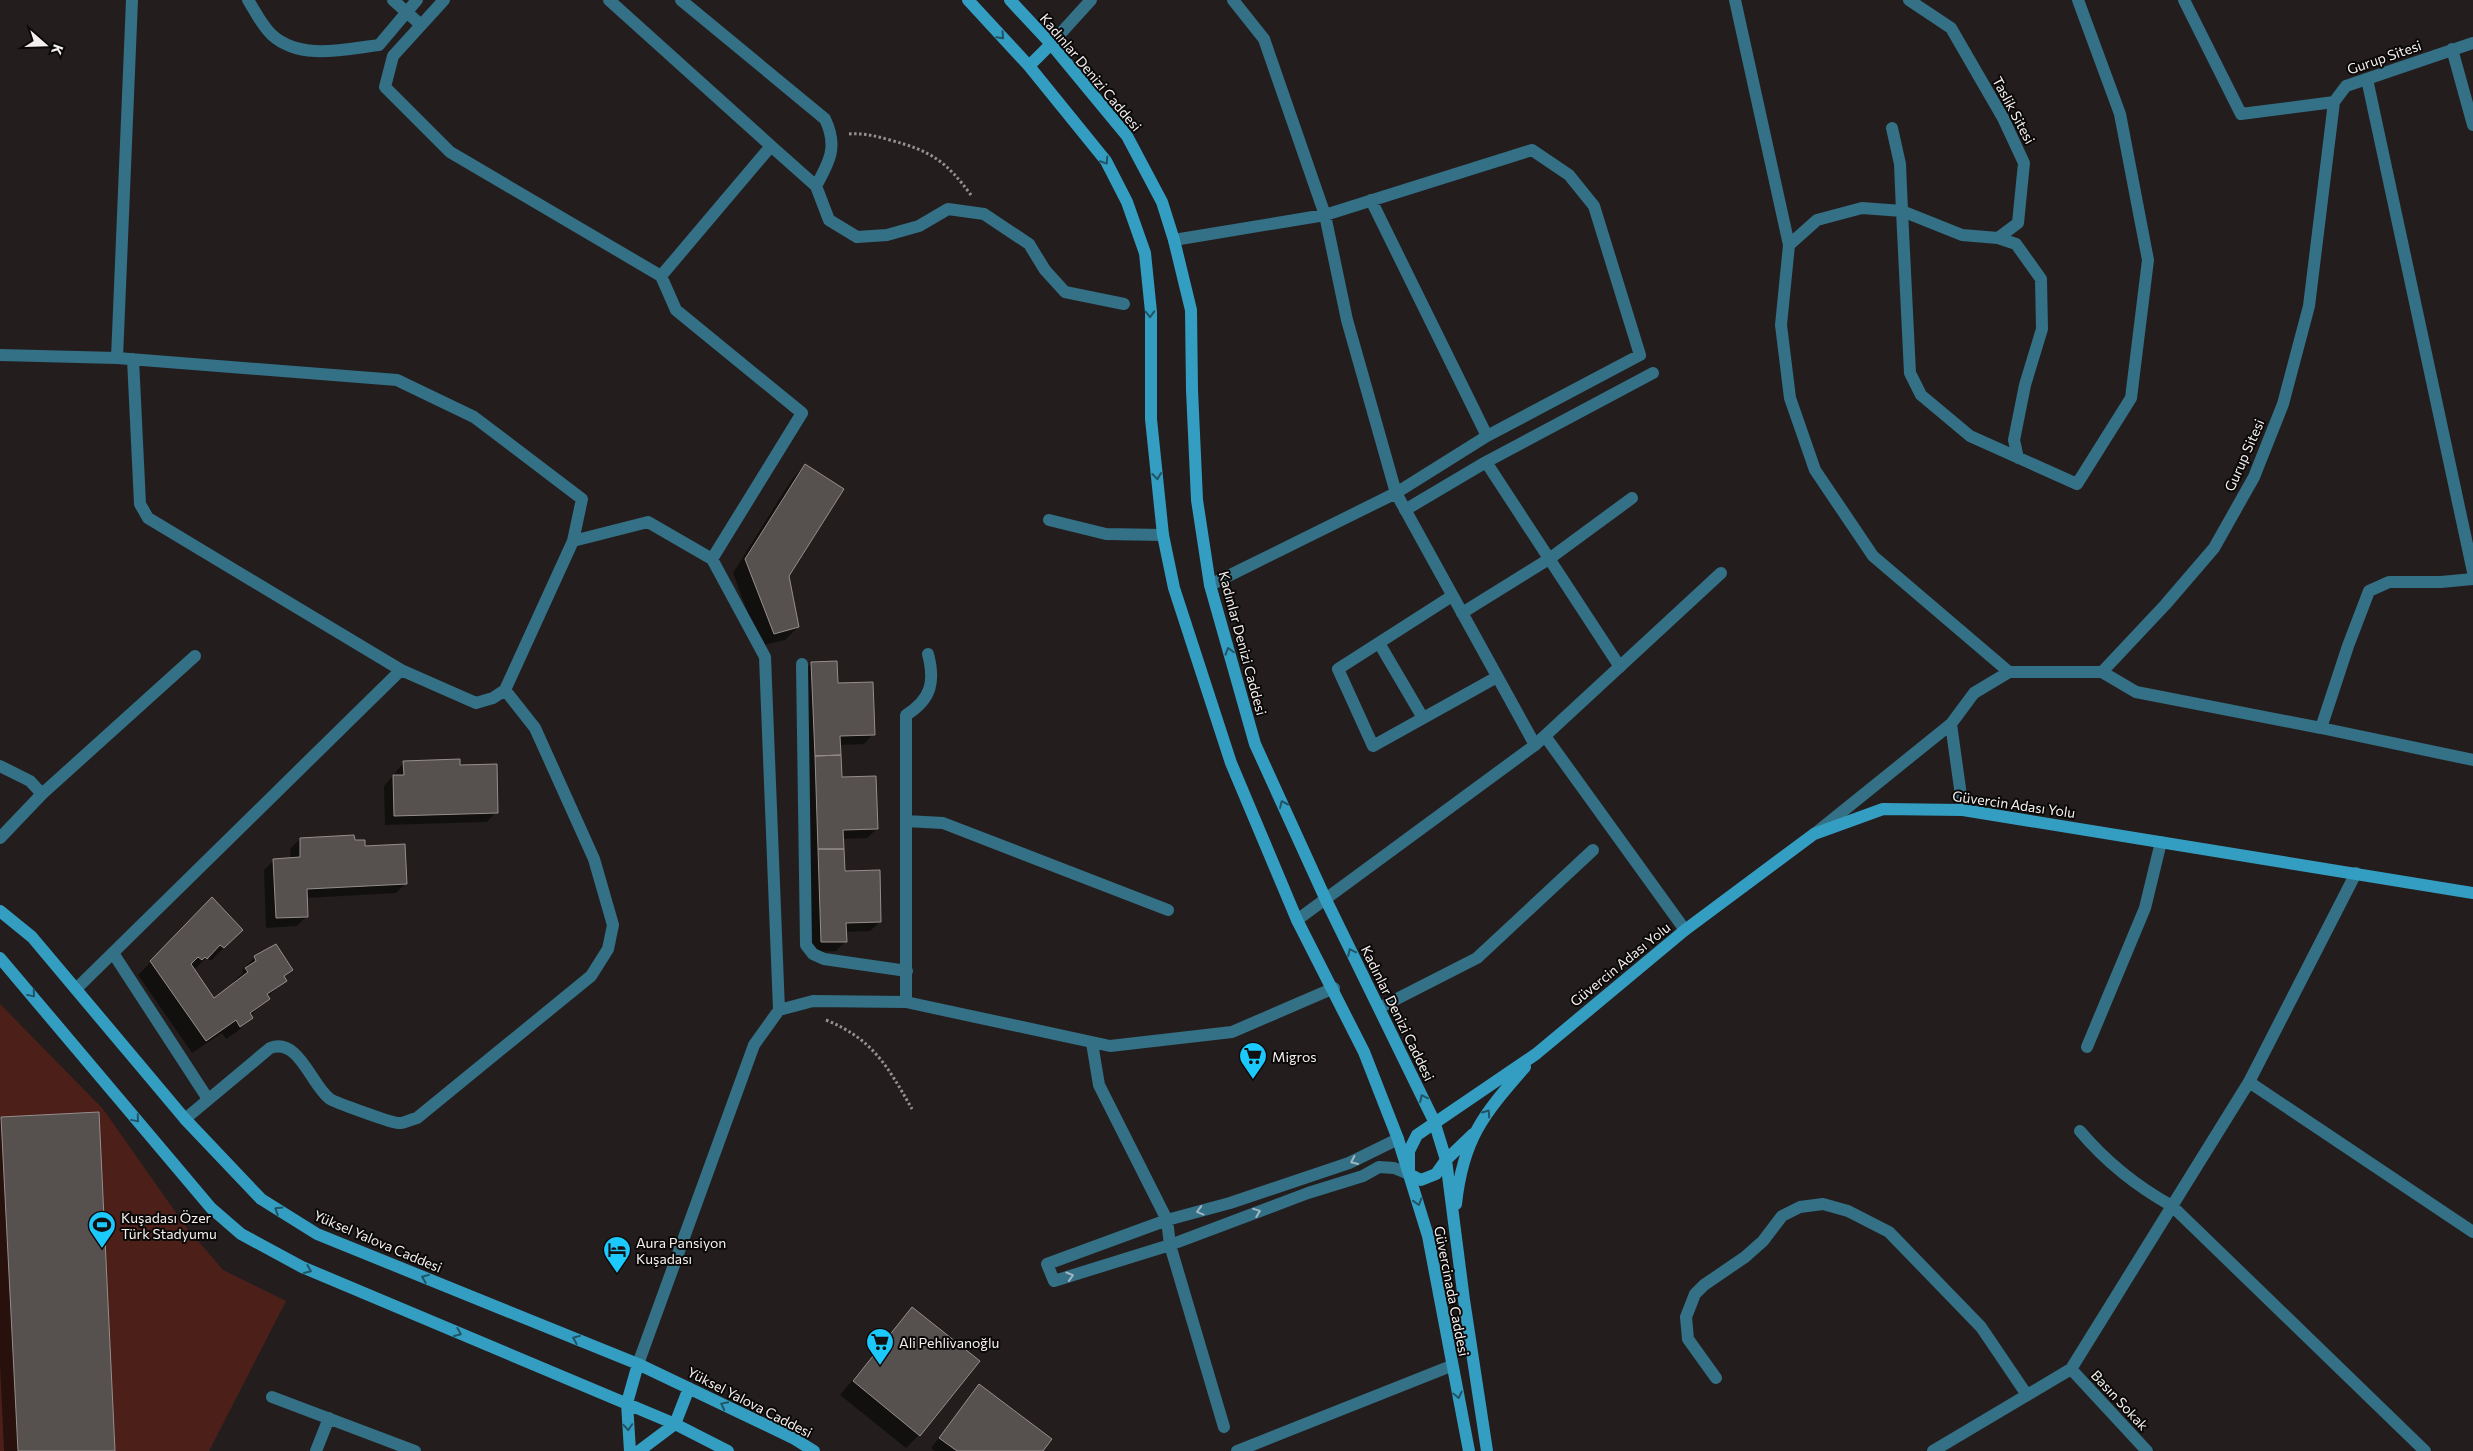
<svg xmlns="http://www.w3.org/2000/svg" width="2473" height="1451" font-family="Commissioner,sans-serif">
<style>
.green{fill:#4c2019}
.shadow{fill:#0007}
.building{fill:#56504f;stroke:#958e8d}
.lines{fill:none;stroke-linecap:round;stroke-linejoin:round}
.path{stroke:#959190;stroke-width:3;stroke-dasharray:2.5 2.5;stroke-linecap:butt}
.lane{stroke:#347086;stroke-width:12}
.street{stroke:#347086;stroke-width:12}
.secondary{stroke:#349ec2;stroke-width:12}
.oneway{stroke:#205465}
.oneway2{stroke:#9eb6c0}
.labels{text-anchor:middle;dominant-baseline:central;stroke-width:4;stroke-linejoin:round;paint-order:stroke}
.street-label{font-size:14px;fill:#f4f0ef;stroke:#0b0908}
.poi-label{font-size:14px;fill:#f4f0ef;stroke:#0b0908;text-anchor:start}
</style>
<rect width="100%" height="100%" fill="#231e1d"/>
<path class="green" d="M0,1004L103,1109L186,1227L223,1270L286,1301L209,1451H0Z"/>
<path class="shadow" d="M805,465L788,576L798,627L785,640L760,646L733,573L792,479Z
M812,663L837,684L873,734L864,744L839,745L840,779L877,829L867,838L842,839L844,872L880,922L870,931L845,932L846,941L836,951L812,952L802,673Z
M404,762L458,766L496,812L487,822L385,825L384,786Z
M300,839L353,841L364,847L406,883L396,893L306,898L307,916L297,926L266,928L264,870L274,860L291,859L290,849Z
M199,912L241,930L211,961L207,957L194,970L213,1000L234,984L233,982L243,973L242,970L255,957L291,970L284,978L285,981L267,997L268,999L250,1016L252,1018L238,1031L226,1039L222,1033L192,1053L138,975Z
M2,1118L114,1451H4L0,1365V1120Z
M912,1308L919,1435L906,1448L840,1395Z
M979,1386L1041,1451H935L931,1448Z"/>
<path class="building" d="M805,464L844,489L789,576L799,627L774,634L745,559Z
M837,661L838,683L873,682L875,735L840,736L841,755L815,756L811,662Z
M841,755L842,777L876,776L878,829L843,830L844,849H818L815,756Z
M460,759V765L497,764L498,813L394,816L393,775H404L403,761Z
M354,835L355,840H365V846L405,844L407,884L307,889L308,917L276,918L273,859L300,857V838Z
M818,849H844L845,871L880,870L881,922L846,923L847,942H821Z
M212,897L243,930L224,948L220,945L207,959L205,957L202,960L198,957L191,964L214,998L248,972L245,968L256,961L254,956L276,944L293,970L284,976L287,981L267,994L270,999L250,1013L253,1018L240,1027L236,1020L206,1041L150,961Z
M99,1112L115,1451H18L1,1117Z
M912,1307L980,1361L920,1436L853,1381Z
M979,1384L1052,1439L1043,1451H957L939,1438Z"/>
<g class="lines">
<path class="path" d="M849,134C864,133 876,136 890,140C931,151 946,161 971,195
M826,1020C873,1039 888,1067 912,1109"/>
<path class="lane" d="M248,0C255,11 262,26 272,35C301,61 345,49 379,45L417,0
M393,0L421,25
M1892,128L1900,164L1902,211
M1486,462L1620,667
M1405,510L1486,462L1653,373
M1049,520L1106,534L1163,535
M1452,596L1338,669L1373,746L1497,677
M1462,613L1549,559L1632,498
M1379,643L1423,718
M802,664L806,945L813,954L824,959L907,971
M1545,736L1685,930
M1535,745L1721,573
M906,821L943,823L1168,910
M113,953L208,1099
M906,1002V715C932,699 935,681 928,654
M1379,1008L1477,958L1593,850
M2087,1047L2145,908L2161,842
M2080,1131C2107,1163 2136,1186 2172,1206
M1716,1378L1688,1339L1686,1317L1695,1294L1704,1285L1745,1257L1763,1241L1782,1216L1800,1207L1823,1204L1848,1211L1889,1232L1981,1327L2027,1395
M272,1397L415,1451
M316,1451L329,1418"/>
<path class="street" d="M444,0L393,56L385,87L450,152L661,276L676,310L802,413L712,559L765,657L779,1010
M609,0L771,146
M681,0L825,119C838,146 830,161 816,186
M1233,0L1264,39L1325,215L1347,320L1396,493L1535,745L1297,920
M1735,0L1789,245L1781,325L1790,398L1815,470L1873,556L2009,672
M2184,0L2241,114L2334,102
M1051,44L1091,0
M2452,49L2473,125
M2367,79L2473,572
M1371,200L1487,436
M1902,211L1910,373L1921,395L1970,436L2077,484L2131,398L2148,260L2120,114L2078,0
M1998,238L2016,244L2041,279L2042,329L2025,385L2014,440L2018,458
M1174,240L1325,215L1532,150L1569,175L1594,206L1640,355L1487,436L1396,493L1210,585
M1789,245L1817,220L1862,208L1902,211L1962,235L1998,238L2018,223L2024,163L2003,118L1951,28L1909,0
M661,276L771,146L816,186L829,220L857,237L887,235L919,226L948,209L984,214L1029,244L1045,270L1065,292L1124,304
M0,355L117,358L397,380L474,417L582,499L573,541L505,690L493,698L476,703L401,670L76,989
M117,358L132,0
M133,359L140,504L148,518L401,670
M573,541L648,522L712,559
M2473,579L2441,582H2389L2369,591L2348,646L2321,728L2473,760
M2102,672L2136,692L2321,728
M0,766L30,781L42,794
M1963,810L1951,724L1974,693L2009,672H2102L2165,605L2214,548L2254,477L2283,404L2309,306L2334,102L2346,86L2473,43
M1817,832L1951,724
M0,838L42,794L195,656
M1092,1043L1099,1085L1167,1220L1170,1245L1224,1427
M2249,1082L2473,1232
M185,1119L270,1048C299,1037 311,1085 330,1099C334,1102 392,1123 398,1123C404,1124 411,1119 417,1118L591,976L608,949L613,925L594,859L535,728L505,690
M1398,1139L1349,1163L1230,1203L1167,1220L1047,1264L1054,1281L1170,1245L1308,1193L1363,1176L1379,1167L1394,1168L1409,1174
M2172,1206L2425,1451
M638,1364L754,1045L779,1010L813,1001L906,1002L1110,1046L1232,1032L1334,988
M2071,1369L2147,1451
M1237,1451L1451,1366
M1933,1451L2071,1369L2249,1082L2356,873"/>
<path class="secondary" d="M968,0L1029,66L1106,161L1127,202L1145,253L1151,312V419L1163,535L1174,588L1231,763L1297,920L1364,1052L1398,1139L1428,1236L1469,1451
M1010,0L1051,44L1127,136L1162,202L1174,240L1191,310L1192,390L1197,500L1210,585L1255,744L1326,900L1434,1121L1446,1160L1464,1300L1487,1451
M1029,66L1051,44
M0,911L32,937L185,1119L261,1199L317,1234L638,1364L793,1438L814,1451
M0,958L211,1208L241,1234L302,1267L675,1424L728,1451
M1473,1134L1446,1160L1436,1174L1421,1180L1409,1174V1151L1417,1135L1536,1054L1685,930L1814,834L1883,809L1963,810L2473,893
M1456,1204C1463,1139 1483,1115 1525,1067
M630,1451L627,1403L638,1364
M639,1451L675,1424L689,1388"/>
</g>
<defs><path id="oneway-chevron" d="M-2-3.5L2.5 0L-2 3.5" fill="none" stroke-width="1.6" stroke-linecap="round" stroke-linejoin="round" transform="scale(1.25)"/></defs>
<g class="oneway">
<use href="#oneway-chevron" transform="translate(1001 36) rotate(47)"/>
<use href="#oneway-chevron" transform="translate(1105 161) rotate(57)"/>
<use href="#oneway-chevron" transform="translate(1150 314) rotate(88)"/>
<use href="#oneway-chevron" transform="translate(1157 476) rotate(84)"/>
<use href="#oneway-chevron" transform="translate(1229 651) rotate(-106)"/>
<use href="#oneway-chevron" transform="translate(1283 804) rotate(-114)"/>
<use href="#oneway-chevron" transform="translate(1351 952) rotate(-116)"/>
<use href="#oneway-chevron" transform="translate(32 994) rotate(50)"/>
<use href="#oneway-chevron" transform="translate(1423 1098) rotate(-116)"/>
<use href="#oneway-chevron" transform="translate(1487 1113) rotate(-55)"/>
<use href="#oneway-chevron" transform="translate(136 1119) rotate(50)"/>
<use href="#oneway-chevron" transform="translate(1418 1202) rotate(73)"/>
<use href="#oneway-chevron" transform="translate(278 1210) rotate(-148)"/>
<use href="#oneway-chevron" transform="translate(308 1270) rotate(23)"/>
<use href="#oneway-chevron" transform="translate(425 1278) rotate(-158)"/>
<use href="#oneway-chevron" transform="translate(458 1333) rotate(23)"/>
<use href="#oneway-chevron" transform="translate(576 1339) rotate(-158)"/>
<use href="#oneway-chevron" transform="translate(1458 1395) rotate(78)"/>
<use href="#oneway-chevron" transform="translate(724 1405) rotate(-154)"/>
<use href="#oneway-chevron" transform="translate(628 1427) rotate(86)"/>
</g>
<g class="oneway2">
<use href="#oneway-chevron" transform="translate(1354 1161) rotate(155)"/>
<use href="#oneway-chevron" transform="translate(1200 1211) rotate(165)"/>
<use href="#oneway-chevron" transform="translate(1257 1212) rotate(-21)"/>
<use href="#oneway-chevron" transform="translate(1070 1276) rotate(-17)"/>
</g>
<defs>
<symbol id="supermarket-pin" viewBox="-11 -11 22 30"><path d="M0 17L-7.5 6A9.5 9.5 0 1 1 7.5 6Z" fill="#1cc9fc" stroke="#0b0908"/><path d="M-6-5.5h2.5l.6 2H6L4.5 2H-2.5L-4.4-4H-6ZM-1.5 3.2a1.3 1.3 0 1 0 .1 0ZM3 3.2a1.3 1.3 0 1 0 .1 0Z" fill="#111"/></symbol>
<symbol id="stadium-pin" viewBox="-11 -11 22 30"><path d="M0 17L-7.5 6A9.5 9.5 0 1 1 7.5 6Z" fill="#1cc9fc" stroke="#0b0908"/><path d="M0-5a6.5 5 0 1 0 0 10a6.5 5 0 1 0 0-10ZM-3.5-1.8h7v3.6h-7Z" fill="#111"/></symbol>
<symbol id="hotel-pin" viewBox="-11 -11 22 30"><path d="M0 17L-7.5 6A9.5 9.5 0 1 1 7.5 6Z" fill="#1cc9fc" stroke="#0b0908"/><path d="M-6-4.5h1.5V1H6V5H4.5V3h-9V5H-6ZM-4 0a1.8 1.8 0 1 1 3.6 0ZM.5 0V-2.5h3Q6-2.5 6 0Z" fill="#111"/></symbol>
</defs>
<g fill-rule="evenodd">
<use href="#supermarket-pin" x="1237" y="1040" width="32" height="43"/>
<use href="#stadium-pin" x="86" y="1209" width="32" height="43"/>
<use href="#hotel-pin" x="601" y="1234" width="32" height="43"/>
<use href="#supermarket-pin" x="864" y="1326" width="32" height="43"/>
</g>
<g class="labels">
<g class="street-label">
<text transform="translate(2384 57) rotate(-19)">Gurup Sitesi</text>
<text transform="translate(1091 72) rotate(50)">Kadınlar Denizi Caddesi</text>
<text transform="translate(2014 110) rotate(62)">Taslik Sitesi</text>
<text transform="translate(2244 455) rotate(-66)">Gurup Sitesi</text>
<text transform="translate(1243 643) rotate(75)">Kadınlar Denizi Caddesi</text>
<text transform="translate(2014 804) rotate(8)">Güvercin Adası Yolu</text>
<text transform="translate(1620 964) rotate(-39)">Güvercin Adası Yolu</text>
<text transform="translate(1398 1013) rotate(64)">Kadınlar Denizi Caddesi</text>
<text transform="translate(378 1241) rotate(23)">Yüksel Yalova Caddesi</text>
<text transform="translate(1452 1291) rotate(79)">Güvercinada Caddesi</text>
<text transform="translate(2120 1400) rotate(47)">Basın Sokak</text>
<text transform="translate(750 1402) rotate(27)">Yüksel Yalova Caddesi</text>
</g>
<g class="poi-label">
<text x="1272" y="1056">Migros</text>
<text x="121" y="1217">Kuşadası Özer<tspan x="121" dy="16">Türk Stadyumu</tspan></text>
<text x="636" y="1242">Aura Pansiyon<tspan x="636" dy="16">Kuşadası</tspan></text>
<text x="899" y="1342">Ali Pehlivanoğlu</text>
</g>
</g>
<g transform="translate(45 45) rotate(110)" stroke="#0b0908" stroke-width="4" paint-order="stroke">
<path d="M0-4L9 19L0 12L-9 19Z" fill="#f4f0ef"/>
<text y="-8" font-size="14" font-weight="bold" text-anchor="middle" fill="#f4f0ef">K</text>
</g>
</svg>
